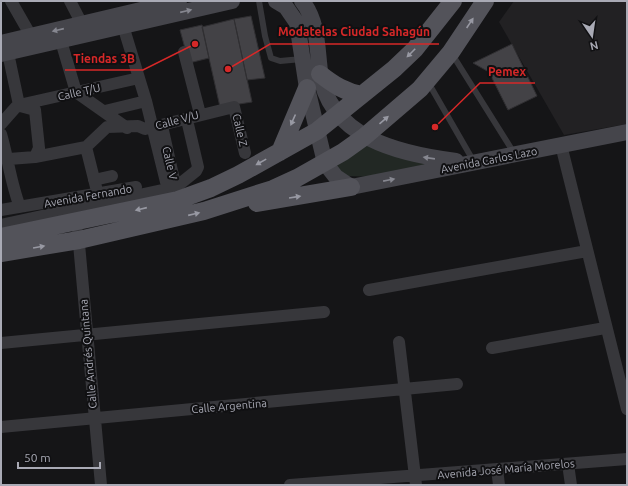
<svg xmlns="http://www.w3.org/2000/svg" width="628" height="486" font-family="Ubuntu,sans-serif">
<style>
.built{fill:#222123}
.green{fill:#222824}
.building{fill:#434246;stroke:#302f32}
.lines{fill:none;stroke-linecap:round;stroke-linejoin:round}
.lane{stroke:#37373b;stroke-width:6}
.street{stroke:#37373b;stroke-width:12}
.secondary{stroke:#45454b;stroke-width:16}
.primary{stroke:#53535a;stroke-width:18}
.oneway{fill:#868790}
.oneway2{fill:#9899a3}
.labels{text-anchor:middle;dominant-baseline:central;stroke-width:4;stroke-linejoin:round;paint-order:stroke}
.street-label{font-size:11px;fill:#a9aab5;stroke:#101012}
.leader{fill:none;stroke:#d62828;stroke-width:1.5}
.callout-dot{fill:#d62828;stroke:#101012;stroke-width:1.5}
.callout-label{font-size:12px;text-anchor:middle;font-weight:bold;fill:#d62828;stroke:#101012;stroke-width:4;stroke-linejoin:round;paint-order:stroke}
</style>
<rect width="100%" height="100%" fill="#151517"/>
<path class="built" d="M514,1H627V124L564,135L499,22Z"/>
<path class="green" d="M365,144L425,161V167L383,177L345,176L334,168Z"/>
<path class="building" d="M251,16L265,78L247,80L234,19Z
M234,19L252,102L220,107L202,27Z
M202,25L209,58L189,63L180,30Z
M512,44L537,96L508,110L489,72L473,63Z"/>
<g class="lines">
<path class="lane" d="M259,1L265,36L271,58L280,61L302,59
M452,54L514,153
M428,82L474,162"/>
<path class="street" d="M11,1L31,36
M70,1L82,24
M121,19L146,101L166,182
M61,41L76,92L127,128
M184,52L200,114
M8,53L19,105
M20,106L35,110L39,148L35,157
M105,111L146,101
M1,124L16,107L19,105L139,78
M162,126L177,193
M1,134C8,158 11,184 20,207
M561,145L627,409
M86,147L98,195
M9,159L35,157L86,147L107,127L138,126L145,129L234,107L245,153
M94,180L112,176
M1,210L136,187
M1,225L176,187L196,171L198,167L187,120
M78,233L101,485
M369,290L587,251
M399,342L416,485
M1,343L324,312
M492,348L605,328
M1,427L457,384
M568,464L571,485
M497,469L499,485
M290,485L627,459"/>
<path class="secondary" d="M276,1L286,7L297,23L307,88L325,163L336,177L351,187L627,132
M302,1C318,21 317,47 320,71C328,138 400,154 456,161
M1,43L179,1
M1,54L232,1"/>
<path class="primary" d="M320,74C334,85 345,92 362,95
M280,152L307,88
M257,203L351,187
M1,237L178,200L211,188L238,175L317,131L394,69L415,49L453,1
M1,253L79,240L204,211L273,189L297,178L343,152L364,137L420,89L451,52L485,1"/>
</g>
<defs><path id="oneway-solid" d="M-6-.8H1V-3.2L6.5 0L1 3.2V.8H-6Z"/></defs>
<g class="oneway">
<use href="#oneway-solid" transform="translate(186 11) rotate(-13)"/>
<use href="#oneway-solid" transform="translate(58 30) rotate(167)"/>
<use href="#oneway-solid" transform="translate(429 158) rotate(-172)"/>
<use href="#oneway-solid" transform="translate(389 180) rotate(-11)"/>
</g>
<g class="oneway2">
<use href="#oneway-solid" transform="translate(470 23) rotate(-56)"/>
<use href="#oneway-solid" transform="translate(411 53) rotate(135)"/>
<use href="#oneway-solid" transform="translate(293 120) rotate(114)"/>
<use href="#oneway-solid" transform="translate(384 120) rotate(-41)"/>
<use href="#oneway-solid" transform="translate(261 162) rotate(151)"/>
<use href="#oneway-solid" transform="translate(295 197) rotate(-9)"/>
<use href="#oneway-solid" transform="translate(141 209) rotate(167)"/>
<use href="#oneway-solid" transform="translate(194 214) rotate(-13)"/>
<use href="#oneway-solid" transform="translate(39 247) rotate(-10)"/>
</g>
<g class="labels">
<g class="street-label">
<text transform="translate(79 92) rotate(-13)">Calle T/U</text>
<text transform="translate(177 120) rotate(-15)">Calle V/U</text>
<text transform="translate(240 130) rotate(77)">Calle Z</text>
<text transform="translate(489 160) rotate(-11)">Avenida Carlos Lazo</text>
<text transform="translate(170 163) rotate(77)">Calle V</text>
<text transform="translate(88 196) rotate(-10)">Avenida Fernando</text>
<text transform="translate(88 354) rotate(-95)">Calle Andrés Quintana</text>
<text transform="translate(229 406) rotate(-5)">Calle Argentina</text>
<text transform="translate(506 469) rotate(-5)">Avenida José María Morelos</text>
</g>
</g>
<path class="leader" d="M228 69L270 44H439M195 44L143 70H65M435 127L480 83H535"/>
<g class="callout-dot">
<circle cx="228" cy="69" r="4"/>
<circle cx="195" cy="44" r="4"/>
<circle cx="435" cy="127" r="4"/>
</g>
<g class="callout-label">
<text x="354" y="36">Modatelas Ciudad Sahagún</text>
<text x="104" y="63">Tiendas 3B</text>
<text x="507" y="76">Pemex</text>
</g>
<rect width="628" height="486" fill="none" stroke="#a9aab5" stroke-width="4"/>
<g transform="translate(592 36) rotate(167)" stroke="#101012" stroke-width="3" paint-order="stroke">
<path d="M0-3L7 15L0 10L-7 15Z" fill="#a9aab5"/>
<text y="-6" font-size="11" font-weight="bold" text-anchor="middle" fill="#a9aab5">N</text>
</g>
<path d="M18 462v6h82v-6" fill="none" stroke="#a9aab5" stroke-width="2"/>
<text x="24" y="462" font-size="12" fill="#a9aab5" stroke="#101012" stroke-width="3" paint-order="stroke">50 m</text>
</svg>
